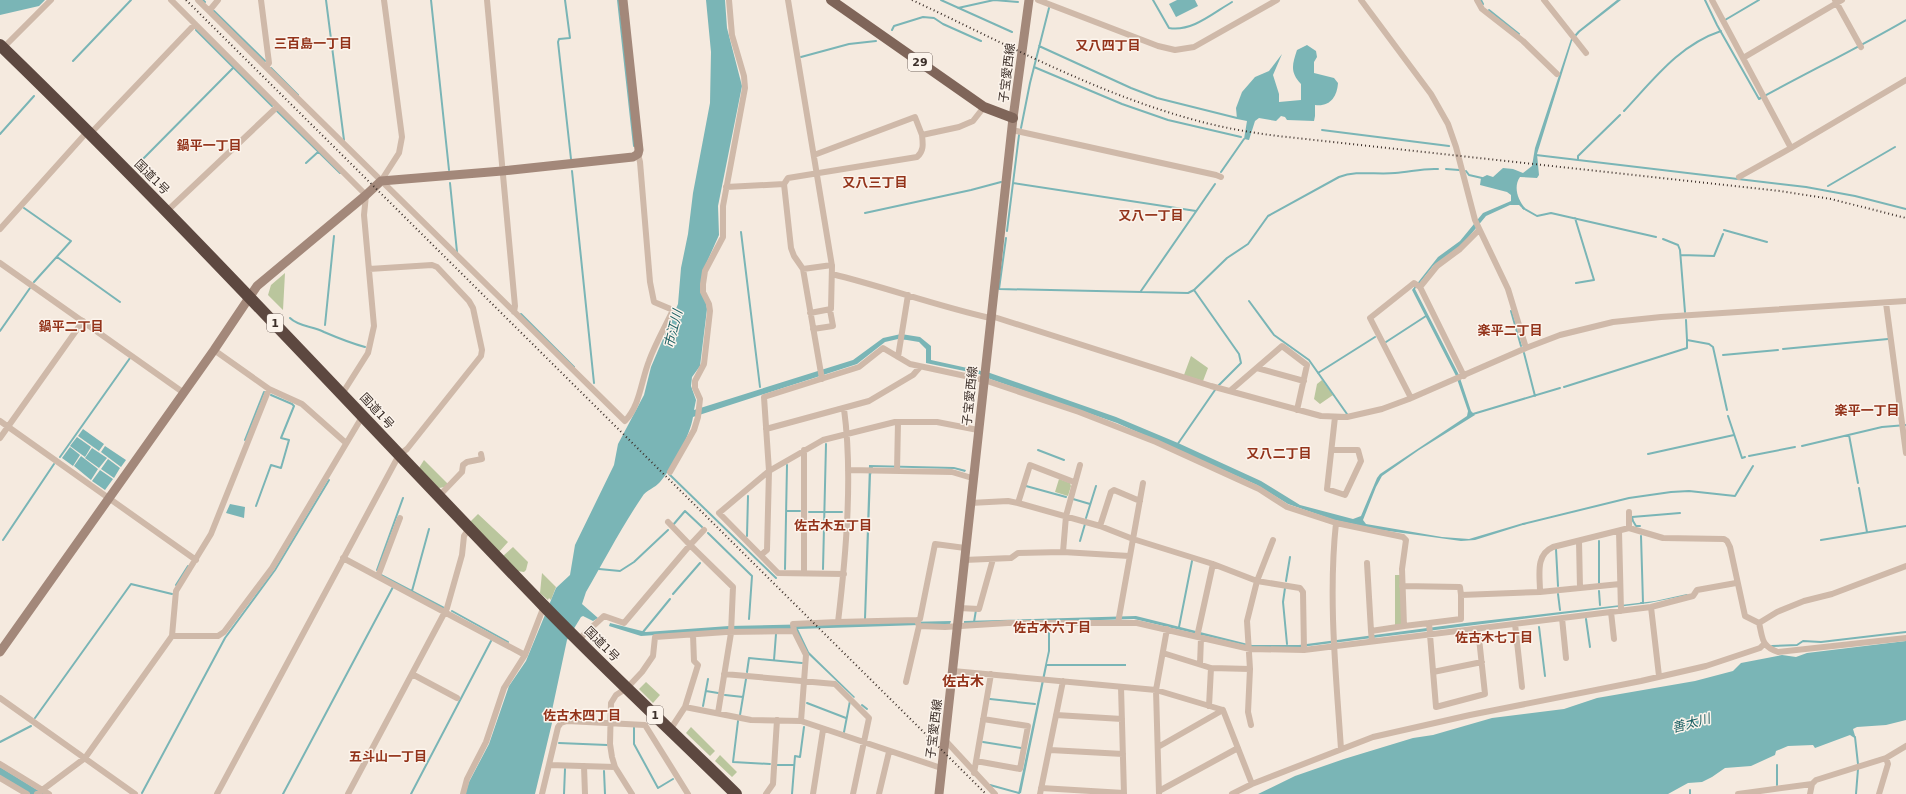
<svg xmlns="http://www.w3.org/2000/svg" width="1906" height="794" font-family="'DejaVu Sans','Noto Sans JP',sans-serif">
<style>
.green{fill:#bac69d}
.water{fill:#7ab5b6}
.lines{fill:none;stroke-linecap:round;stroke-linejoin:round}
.stream{stroke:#7ab5b6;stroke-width:2}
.street{stroke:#cfb9a9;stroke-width:6}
.secondary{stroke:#a3887a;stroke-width:9}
.primary{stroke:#7f6559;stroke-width:10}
.highway{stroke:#5d4840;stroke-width:12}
.rail{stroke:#3c2f29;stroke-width:2;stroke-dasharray:1 3;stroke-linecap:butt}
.labels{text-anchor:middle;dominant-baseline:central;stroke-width:3;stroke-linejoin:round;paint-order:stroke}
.shield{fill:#fcf4ec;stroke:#766a64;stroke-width:1}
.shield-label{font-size:11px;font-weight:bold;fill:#3c2f29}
.street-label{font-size:12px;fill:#3c2f29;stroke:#fcf4ec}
.neighbourhood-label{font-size:13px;font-weight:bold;fill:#93331a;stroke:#fcf4ec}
.water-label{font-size:13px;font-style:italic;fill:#1a5f62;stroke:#fcf4ec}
.quarter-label{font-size:14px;font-weight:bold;fill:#93331a;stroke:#fcf4ec}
</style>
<rect width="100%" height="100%" fill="#f5eadf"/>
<path class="green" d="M285,273L283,310L268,295L271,285Z
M1191,356L1208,368L1203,381L1184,375Z
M1322,380L1333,395L1320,404L1314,399L1317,384Z
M424,460L448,484L445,487L439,488L419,468Z
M1059,479L1070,483L1071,486L1068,496L1055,492Z
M478,514L508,542L499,552L470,522Z
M513,547L528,562L526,570L524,572L517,571L503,556Z
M542,573L556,587L551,600L549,598L548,600L540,593Z
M1395,575H1401L1403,625L1395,626Z
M646,682L660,695L653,703L639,689Z
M691,727L715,751L710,756L686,733Z
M720,755L737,772L732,777L715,761Z"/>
<path class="water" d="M0,0H45L39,6L0,15Z
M706,0H725L727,28L742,86L718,206L719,235L702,273L707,309L700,366L692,377L691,386L696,400L694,410L853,360L883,338L901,334L920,337L931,346V360L990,373L1116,417L1178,443L1261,481L1300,505L1353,519L1361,516L1377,478L1380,474L1467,416L1468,411L1456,376L1412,290L1438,257L1460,241L1483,213L1511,201V195L1507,192L1480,185L1481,178L1487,175L1493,177L1503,168L1513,169L1523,173L1532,166L1535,148L1571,39L1578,31L1617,0H1621L1580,32L1572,41L1537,154L1539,175L1537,178L1520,177C1513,187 1518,200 1525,208L1524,210L1519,205H1510L1486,216L1462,245L1433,266L1415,289L1459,375L1471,411L1475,415L1419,450L1382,476L1376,487L1363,520L1366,524L1442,537L1469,539L1523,523L1526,524L1475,540L1461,541L1381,530L1334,520L1288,504L1257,485L1117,423L990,379L979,374L926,363V349L919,342L907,340L898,339L885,342L857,364L693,417C690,436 673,467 660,482C655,488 646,490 642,497C621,528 604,561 586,592L582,604L598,618L593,621L583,616L581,617L567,640L551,715L552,723L535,794H465L469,782L489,744L509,686L526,661L556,588L570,575L575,545L614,465L618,444L644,395L651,367L678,304L681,268L688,234L693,193L710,103L711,52Z
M1177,0H1195L1198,6L1176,17L1169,4Z
M1307,45L1316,51L1317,57L1314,62V73L1334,78L1338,83C1337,97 1330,107 1315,105V116L1314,121L1287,120L1285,117L1281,116L1276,121L1259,118L1255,121L1249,140L1244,139L1247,121L1237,119L1236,108L1242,92L1255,77L1269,71L1282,54L1273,75L1279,94V102L1301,100V84C1290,72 1292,65 1297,50Z
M83,429L104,444L99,451L78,436Z
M77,437L91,447L85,457L70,446Z
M105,446L126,460L121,467L101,452Z
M70,447L80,455L73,466L62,458Z
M92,448L107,458L99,468L85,458Z
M81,456L98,469L91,480L74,466Z
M108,459L120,468L114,478L101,469Z
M869,465L954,467L966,470L965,472L954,469L873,467L871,475L866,619H864Z
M100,470L113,479L105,490L92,481Z
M230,504L245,507L244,518L226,513Z
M1687,594L1688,595L1649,603L1301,647H1252L1134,619L964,624V621L1136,616L1252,645H1299L1465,623L1655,601Z
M951,621L950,624L798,629L809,652L855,697L854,698L809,655L795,629L728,630L641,636L609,626L610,623L646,632L729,626Z
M1048,630H1050V651L1047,664H1126V666H1047L1021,793L1018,794L1048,651Z
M1906,641V720L1886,725L1857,727L1853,729L1856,739L1850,735L1815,748L1813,745L1788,746L1776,751L1775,755L1751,766L1725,768L1712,777L1702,782L1688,783L1668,794H1258L1295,776L1344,759L1413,738L1433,735L1492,718L1564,709L1597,698L1695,681L1733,671L1741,663L1782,655L1796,657L1807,653Z
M0,767L44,794H30L0,776Z"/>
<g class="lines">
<path class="stream" d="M203,0L205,2
M326,0L344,140
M431,0L449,170
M565,0L570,38L559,39L558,42L571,159
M618,0L634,146
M941,0L1012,32
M1153,0L1169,28C1192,32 1213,13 1232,2
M1481,0L1483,4
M1705,0L1717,25L1759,99C1808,72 1858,48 1906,20
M958,8L994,0L1018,2
M1489,10L1519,34
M214,11L265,61
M1725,20L1759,0
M196,30L272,106
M892,30L894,26L923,17L934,18L943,24L981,41
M1039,46L1131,88L1157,98L1237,118
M801,57L849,44L876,41
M73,61L131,0
M1034,67L1122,104L1168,120L1241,137
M271,68L298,95
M277,111L340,173
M1624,111C1654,79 1679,45 1721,31
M1021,128L1030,83L1049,8
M1322,130L1449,146
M0,134L34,96
M1536,155L1806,187L1855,196L1906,209
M1578,159V156L1620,115
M306,163L318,152
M136,166L234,67
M1446,169L1459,170
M572,171L594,383
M1466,171L1469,175L1482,178
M1221,172L1244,139
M450,183L457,252
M1013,183L1196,211
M1828,186L1895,147
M24,208L71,241L34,282
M1523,208L1537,216L1551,213L1656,237
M865,213L971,190L1001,182
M1575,218L1594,280L1576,283
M1724,230L1767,242
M1007,231L1019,135
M741,232L760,387
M1006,238L999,289L1188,293L1194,290L1227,258L1248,244L1268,216L1339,177C1357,170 1376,175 1395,173C1410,172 1423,168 1438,169
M1663,239L1678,245L1680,250L1685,312
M1681,255L1714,256L1723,234
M57,257L120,302
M1194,290L1239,354L1241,363L1219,385
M1141,291L1215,184
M1249,301L1274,335L1309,360L1347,414
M1511,311L1521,346
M521,314L574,367
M290,318C299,327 313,326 324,332C338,338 350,343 365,347
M1686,320L1687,340L1709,344L1713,347L1727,410
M325,325L334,236
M0,331L30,288
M1386,342L1426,316
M1783,349L1888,339
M1524,353L1535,396
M1723,355L1778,350
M1318,373L1375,337
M1564,387L1687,348V340
M1473,414L1560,388
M1728,416L1742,458L1745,457
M1849,435L1858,483
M245,440L264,392
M1177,445L1215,390
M1802,446L1882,427L1906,425
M1038,450L1064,460
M1648,454L1734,435
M1749,456L1795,447
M60,457L130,358
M669,474L776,578
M1026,486L1066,497
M1859,488L1867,532
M1073,499L1090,504
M256,506L271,465L281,468L289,440L281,438L294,406L292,404L271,395
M786,511H800
M809,512H842
M1086,518L1096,486
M1523,524L1629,498L1671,492L1689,491L1735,496L1753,466
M673,525L685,511L702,527
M1640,526H1636L1633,521L1632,517L1680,513
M708,533L752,576L749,619
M747,536L748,496
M1641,536L1643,603H1641
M3,540L54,464
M1821,540L1906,526
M1080,541L1085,524
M1599,541V583
M1556,549L1558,586
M599,569L620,571L634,562L668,530
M785,569L787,465
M823,569L826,444
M377,570L403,498
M381,575L444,608
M1286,581L1290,557
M176,585L188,566
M1285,588L1283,602L1287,644
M412,591L429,529
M1599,591L1600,605
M673,594L700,563
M1558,594L1560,610
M452,611L508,642
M1586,619L1590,647
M974,622L976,610
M1179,627L1192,561
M1539,627L1545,676
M643,632L670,599
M1772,646L1797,645L1803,641L1821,642L1906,632
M774,660L776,634
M747,672L749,658L802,663
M706,691L718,693
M725,695L743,697
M990,699L1035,704
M807,703L846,718
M862,705L867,709
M703,706L708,679
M740,715L746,679
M35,718L131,584L172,594
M738,721L733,762L770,764
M634,727V744L658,788L673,779
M844,732L850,701
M1855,737L1858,764
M0,742L31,726
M983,742L1021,748
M559,743L607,745
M777,765H794
M604,771L605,794
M990,785L1019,793
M1777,785V765
M142,793L225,638L275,570L329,480
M283,794L393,587
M411,794L491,641
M564,794L565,769
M792,794L795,756L800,757L804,727
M1690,794V790
M1856,794L1858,769"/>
<path class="street" d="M171,0L366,195L364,215L374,326L368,353L342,394
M198,0L625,421C640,406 641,381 649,361C655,344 665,327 673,310L654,302L650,282L640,162L638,154
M261,0L269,63L266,67
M487,0L515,306L514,312
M788,0L832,266L831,309L810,313
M1038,0L1158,46L1175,50L1194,47L1277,0
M1361,0L1431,94L1448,124L1456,147L1475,220L1508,289L1526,348
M1477,0L1482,9L1523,41L1557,74
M1544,0L1586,53
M1712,0L1791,148
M1835,0L1861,47
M209,11L218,0
M3,48L51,0
M1743,58L1842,0
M1012,130L1216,175L1221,177
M90,134L195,24
M814,155L915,117L922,135
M1739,177L1791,148L1906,80
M381,181L399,153L402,137L384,0
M726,187L784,184
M167,211L277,107
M0,229L87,132
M0,263L184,393
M803,269L832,265
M832,274C885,287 937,306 990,318
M1420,287L1437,266L1460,249L1479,230
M1886,303L1906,453
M991,316L1211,386L1321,416L1347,417L1382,409L1409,399L1526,348L1560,335L1613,322L1661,317L1906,301
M813,329L833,326L830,310
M214,350L269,389L302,404L346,443
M898,357L908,295
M1257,368L1304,381
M822,379L803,269L794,256L791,248L784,184L788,178L917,157C924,151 923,144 922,135L959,127L973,121L984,107
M1231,390L1282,346L1307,365L1297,410
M1411,398L1370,318L1414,283L1420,287L1464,376
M844,409C853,475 846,555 838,622L917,620L919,626L906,682
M0,421L196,560
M766,429L869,401L913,375L920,367
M0,438L83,321
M1332,450H1358L1361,461L1345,495L1327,489L1335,417
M848,470L952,472L972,478
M897,471L898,422
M670,472L694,430L698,417L700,399L695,388V381L704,364L710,311L709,304L703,292V284L705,271L723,237V206L745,88L744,76L732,35L729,0
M439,496L462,472L463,465L467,462L482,459L481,454
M970,503L1008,501L1018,503L1100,526L1133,539L1213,564L1257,581L1300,588L1303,592L1304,650
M1018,503L1030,465L1074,482
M1629,512V528
M668,522L690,545L704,530
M1336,523C1328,598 1336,674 1341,749
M1100,526L1111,492L1114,490L1140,501
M1619,531L1621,611
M1579,541L1580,588
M1063,552L1066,516L1080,465
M761,555L767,550L769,471L764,397L859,367L883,348L910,364L984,380L1079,412L1156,442L1259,489L1287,507L1336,523L1403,537L1406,540L1402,569L1404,626L1429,623L1436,707L1485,694L1478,629
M343,558L525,655
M964,560L1011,558L1018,553L1063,552L1129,556
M1367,563L1371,631
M1906,566L1832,594L1804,601L1777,612L1759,623C1763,639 1761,646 1778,652L1906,638
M804,572V450
M844,574L778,573L719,513L769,471L823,440L895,422H937L978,430
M378,576L400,518
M1402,586L1460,587L1461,595L1540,592L1620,584
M1540,592C1540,575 1535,555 1553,547L1629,528L1663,538L1724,539L1727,541L1730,547L1745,616L1759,623
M1651,607L1659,676
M959,608L979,609L993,559
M1611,612L1614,639
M1562,618L1566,658
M917,620L920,619L935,544L965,548
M1118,623L1143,483
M1429,623L1461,619V595
M1515,624L1522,687
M919,626L945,627L1008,623H1137L1250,649L1304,650L1651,607L1693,596L1697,590L1736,583
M172,636H218L224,632L272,568L362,417
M1197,637L1213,564
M578,640L604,616L624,623L690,545L733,587L731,633L718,713
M1372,641L1371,631L1404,626
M1163,653L1211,668L1250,669
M1200,664L1201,638
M953,671L1156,690L1223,710L1252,784
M1433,672L1482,662
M412,674L457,698
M724,674L835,684L869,718L853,794
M1121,687L1124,794
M0,698L135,794
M1209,706L1211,668
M685,707L698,665L694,661L693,635
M1056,715L1122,719
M801,721L806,655L794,631L793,624L838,622
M1251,725L1248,712L1250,669L1247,621L1257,581L1273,540
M670,730L685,707L751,720L801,721L941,768
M945,740L995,794
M1158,747L1223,710
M1050,750L1123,754
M976,761L1020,769L1028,726L983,719
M0,764L49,794
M549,765L615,767
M584,766L585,794
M974,773L991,674
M0,778L27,794
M1041,788L1124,793
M1159,791L1238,748
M37,794L85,758L172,636L176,591L211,534L269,389
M217,794L399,455L407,449L481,356L482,350L473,308L469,301L437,267L432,265L369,269
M348,794L447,608L462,555L464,536L470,527
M463,794L467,779L486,742L504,688L525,655L544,606
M542,794L558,727L561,723L567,721L645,725L688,794
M632,794L615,767L612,757L610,744L611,703L616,695L627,688L642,672L653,656L655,637L726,632L794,631
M766,794L773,784L777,720
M813,794L823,730
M879,794L889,752
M1040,794L1063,681
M1159,794L1156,690L1167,629
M1232,794L1252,784L1373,737L1470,715L1641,681L1706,666L1760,648L1764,644
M1738,794L1812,784L1816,780L1886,758L1906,746
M1810,794L1812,784
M1879,794L1888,764L1886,758"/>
<path class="secondary" d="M0,652L214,350L257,286L366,195L381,181L502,171L633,157L638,154L639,150L623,0
M939,794L1013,118L1029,0"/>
<path class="primary" d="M831,0L984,107L1013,118"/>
<path class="highway" d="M0,45C187,226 363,419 544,606C606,670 672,731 736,794"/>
<path class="rail" d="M186,0L986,794
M912,0C1008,45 1103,97 1206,123C1230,129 1254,133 1278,136L1780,191L1831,199L1906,218"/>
</g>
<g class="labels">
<g class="shield">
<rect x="908" y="53" width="24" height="18" rx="3"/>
<rect x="267" y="314" width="16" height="18" rx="3"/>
<rect x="647" y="706" width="16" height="18" rx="3"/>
</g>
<g class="shield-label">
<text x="920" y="62">29</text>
<text x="275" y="323">1</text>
<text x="655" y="715">1</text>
</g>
<g class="street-label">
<text transform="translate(1007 73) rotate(-83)">子宝愛西線</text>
<text transform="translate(152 177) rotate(45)">国道1号</text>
<text transform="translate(970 396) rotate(-84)">子宝愛西線</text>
<text transform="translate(377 411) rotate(47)">国道1号</text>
<text transform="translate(602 644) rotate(45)">国道1号</text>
<text transform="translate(934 729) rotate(-83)">子宝愛西線</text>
</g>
<g class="neighbourhood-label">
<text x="313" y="43">三百島一丁目</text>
<text x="1108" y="45">又八四丁目</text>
<text x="209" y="145">鍋平一丁目</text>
<text x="875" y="182">又八三丁目</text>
<text x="1151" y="215">又八一丁目</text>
<text x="71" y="326">鍋平二丁目</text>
<text x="1510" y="330">楽平二丁目</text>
<text x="1867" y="410">楽平一丁目</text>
<text x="1279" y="453">又八二丁目</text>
<text x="833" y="525">佐古木五丁目</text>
<text x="1052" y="627">佐古木六丁目</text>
<text x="1494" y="637">佐古木七丁目</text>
<text x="582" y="715">佐古木四丁目</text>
<text x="388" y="756">五斗山一丁目</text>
</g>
<g class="water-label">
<text transform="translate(673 329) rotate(-76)">市江川</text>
<text transform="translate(1691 723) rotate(-15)">善太川</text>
</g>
<g class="quarter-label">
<text x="963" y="681">佐古木</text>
</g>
</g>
</svg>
